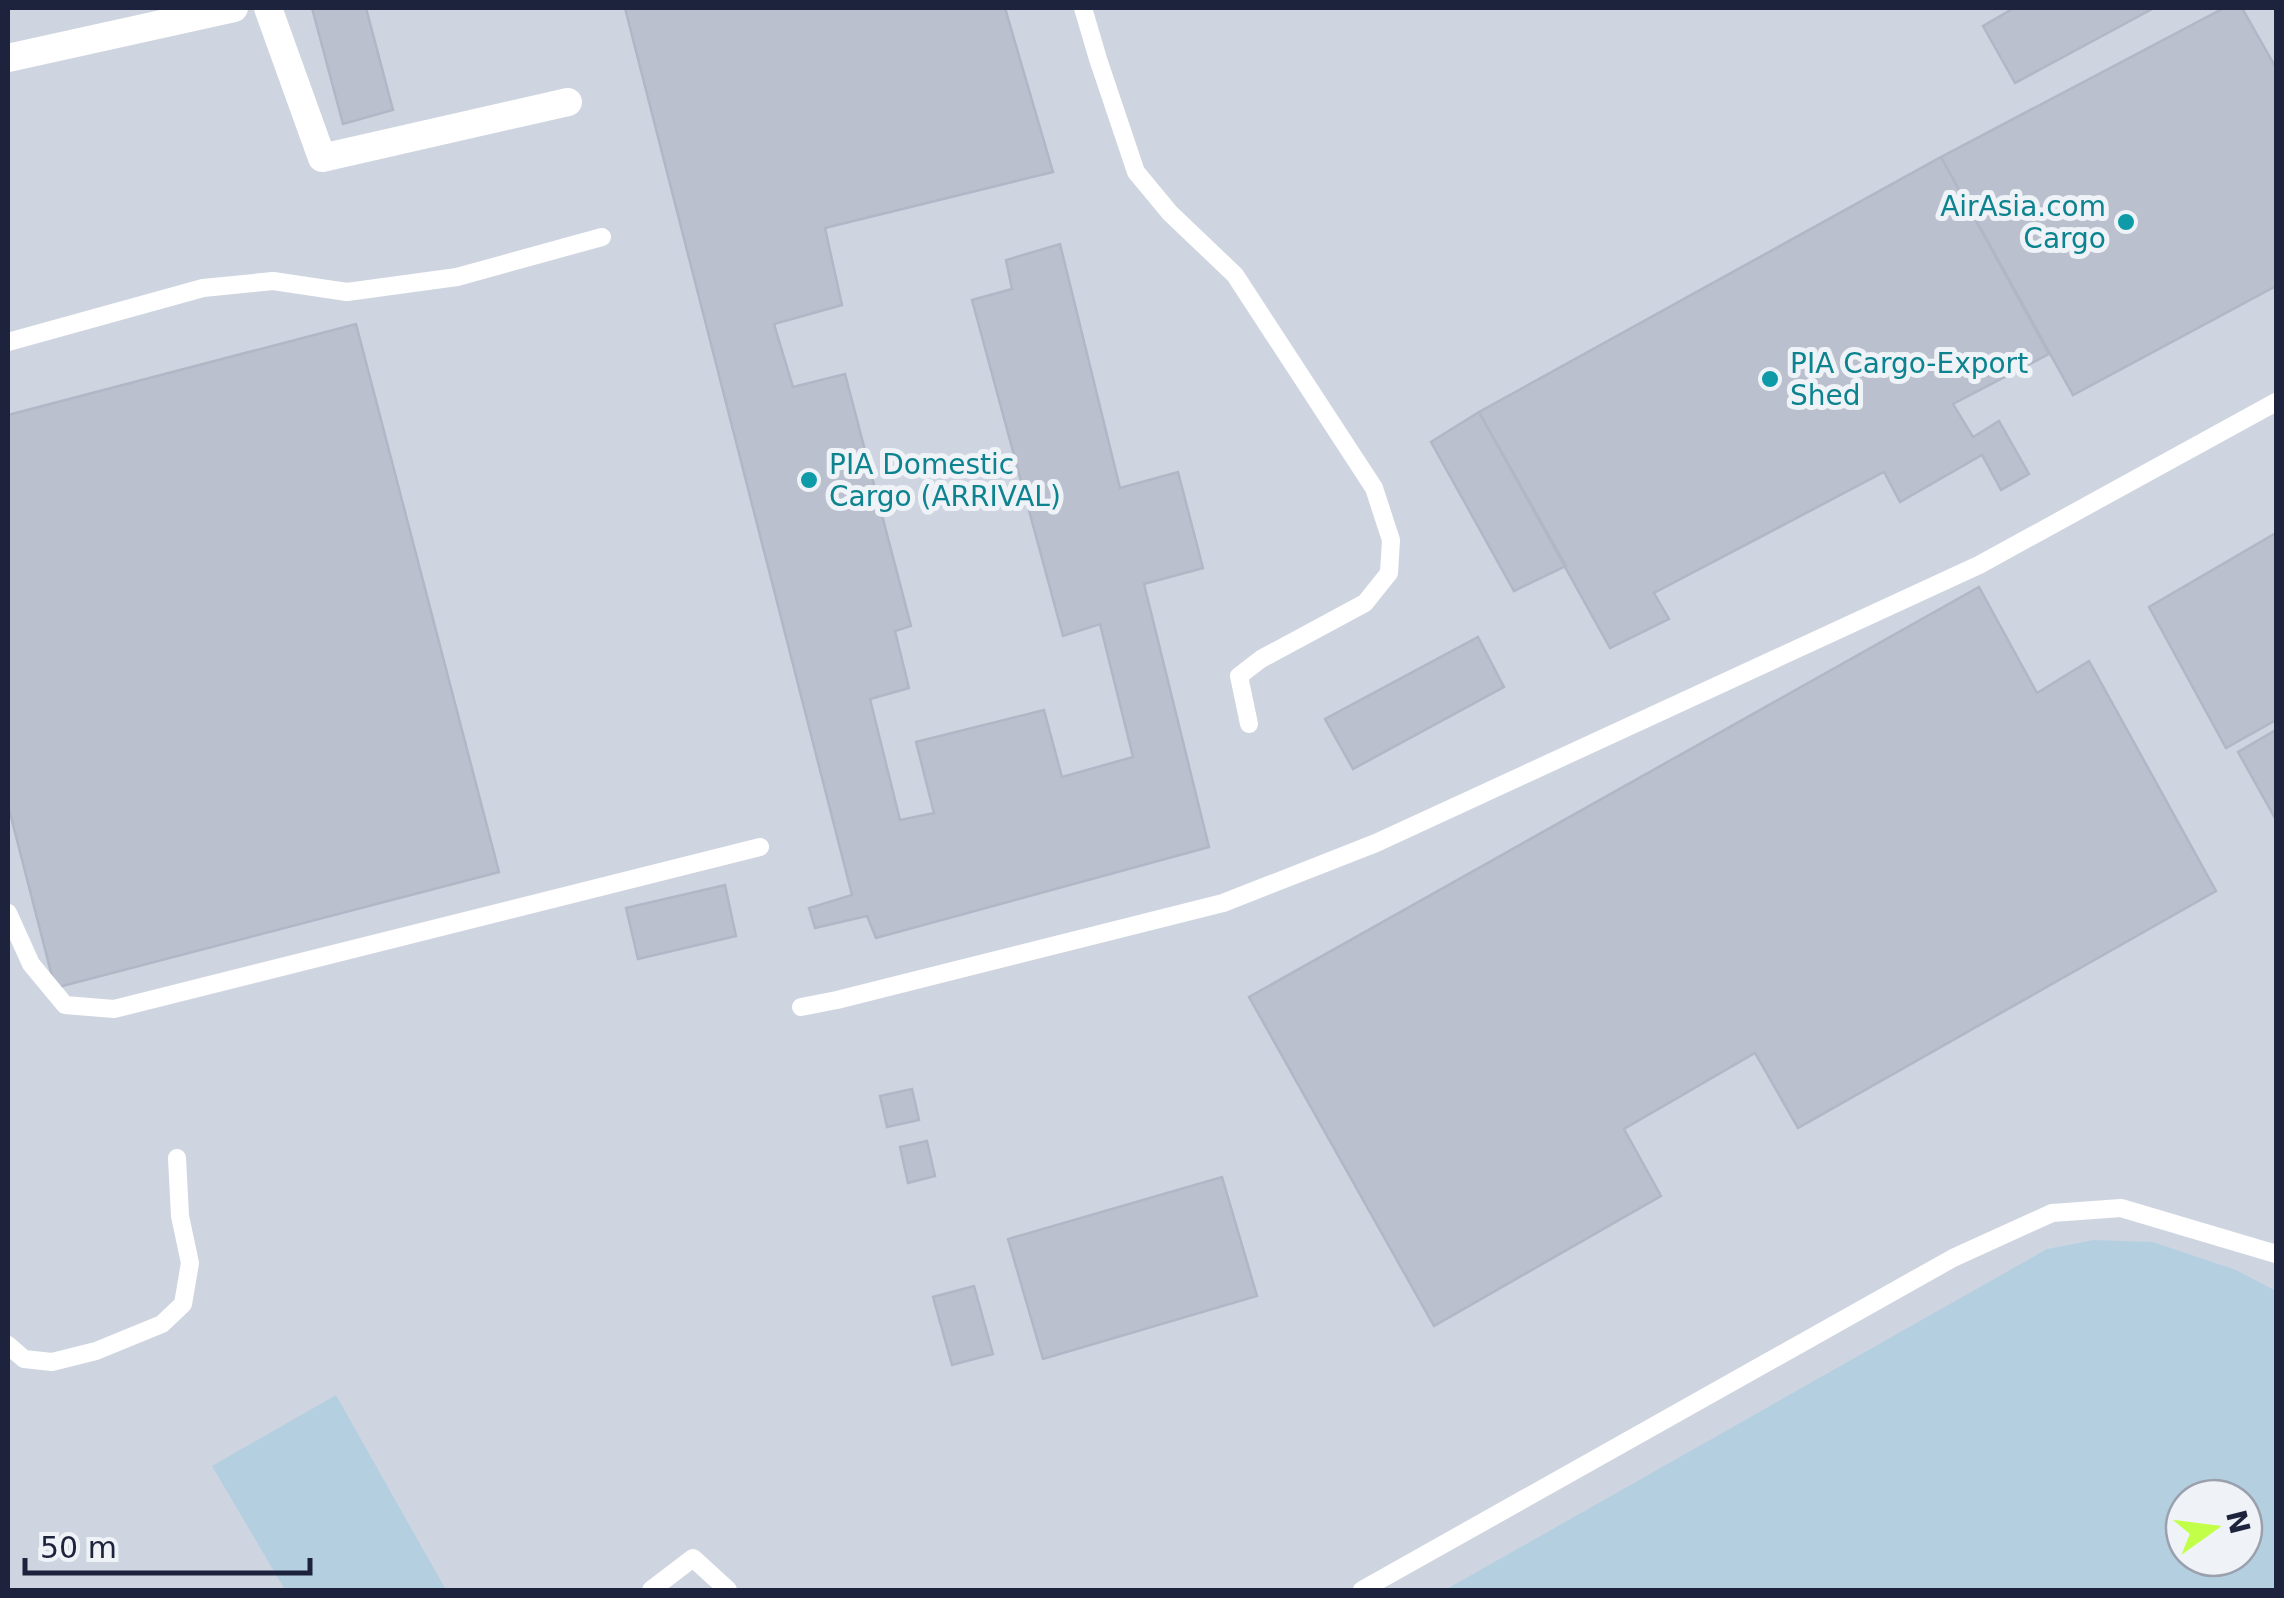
<svg xmlns="http://www.w3.org/2000/svg" width="2284" height="1598" font-family="'DejaVu Sans',sans-serif">
<style>
.built{fill:#cfd5e0;fill-rule:evenodd}
.green{fill:#b4d0e0;fill-rule:evenodd}
.building{fill:#bac0cd;stroke:#b0b7c6;stroke-width:2.5}
.lines{fill:none;stroke-linecap:round;stroke-linejoin:round}
.service{stroke:#fff;stroke-width:18}
.minor{stroke:#fff;stroke-width:28}
.culture-dot{fill:#0f9aa8;stroke:#eff3f8;stroke-width:4}
.labels{text-anchor:middle;dominant-baseline:central;stroke-width:10;stroke-linejoin:round;paint-order:stroke}
.culture-label{font-size:28px;fill:#0d838f;stroke:#eff3f8;text-anchor:start}
</style>
<rect width="100%" height="100%" fill="#dee3ec"/>
<path class="built" d="M8,8H2276V1590H8ZM2184,1498H2244V1558H2184Z"/>
<path class="green" d="M2094,1240L2153,1242L2236,1270L2276,1291V1590H1445L2047,1249ZM2184,1498H2244V1558H2184Z
M336,1395L446,1590H285L212,1466Z"/>
<path class="building" d="M312,8H366L393,110L343,124Z
M625,8H1005L1053,172L825,228L842,305L774,324L793,387L845,374L911,626L895,631L909,688L870,699L900,820L934,813L916,742L1044,710L1062,777L1133,757L1100,624L1063,636L972,300L1012,289L1006,260L1060,244L1120,488L1178,472L1203,568L1144,584L1209,847L876,938L867,916L815,928L809,908L852,895Z
M2014,8H2154L2015,83L1983,26Z
M2224,8H2242L2276,68V286L2073,395L1941,157Z
M1941,157L2049,354L1953,404L1973,437L1999,421L2029,474L2001,490L1982,455L1900,502L1884,472L1654,593L1669,619L1610,648L1479,412Z
M356,324L499,872L55,988L8,805V415Z
M1479,412L1566,566L1514,591L1431,442Z
M2276,533V720L2226,748L2149,607Z
M1979,587L2037,693L2089,661L2216,891L1798,1128L1755,1053L1624,1129L1661,1196L1434,1326L1249,997Z
M1478,637L1504,687L1353,769L1325,719Z
M2276,730V820L2238,752Z
M725,885L736,936L638,959L626,908Z
M912,1089L919,1120L887,1127L880,1096Z
M927,1141L935,1176L908,1183L900,1147Z
M1222,1177L1257,1296L1043,1359L1008,1239Z
M974,1286L993,1354L952,1365L933,1297Z"/>
<g class="lines">
<path class="service" d="M1083,8L1098,59L1136,172L1170,213L1235,275L1374,488L1391,540L1389,573L1365,603L1261,659L1239,676L1249,724
M8,342L203,288L273,281L347,292L457,277L602,237
M8,913L31,964L65,1005L114,1009L760,847
M801,1007L837,1000L1223,903L1376,843L1979,565L2276,402
M8,1345L24,1359L52,1362L96,1351L162,1324L183,1304L190,1263L180,1216L177,1158
M651,1590L693,1558L728,1590
M1362,1590L1953,1258L2052,1213L2121,1208L2276,1254"/>
<path class="minor" d="M268,8L322,158L568,102
M8,58L234,8"/>
</g>
<g class="culture-dot">
<circle cx="2126" cy="222" r="10"/>
<circle cx="1770" cy="379" r="10"/>
<circle cx="809" cy="480" r="10"/>
</g>
<g class="labels">
<g class="culture-label">
<text x="2106" y="206" text-anchor="end">AirAsia.com<tspan x="2106" dy="32">Cargo</tspan></text>
<text x="1790" y="363">PIA Cargo-Export<tspan x="1790" dy="32">Shed</tspan></text>
<text x="829" y="464">PIA Domestic<tspan x="829" dy="32">Cargo (ARRIVAL)</tspan></text>
</g>
</g>
<rect width="2284" height="1598" fill="none" stroke="#1e233d" stroke-width="20"/>
<g transform="translate(2214 1528) rotate(76)"><circle r="48" fill="#eff3f8" stroke="#9ba0ad" stroke-width="2.5"/>
<path d="M0-8L18 38L0 25L-18 38Z" fill="#c2ff49"/>
<text y="-15" font-size="28" font-weight="bold" text-anchor="middle" fill="#1e233d">N</text>
</g>
<path d="M25 1558v15h285v-15" fill="none" stroke="#1e233d" stroke-width="5"/>
<text x="40" y="1558" font-size="30" fill="#1e233d" stroke="#eff3f8" stroke-width="8" paint-order="stroke">50 m</text>
</svg>
